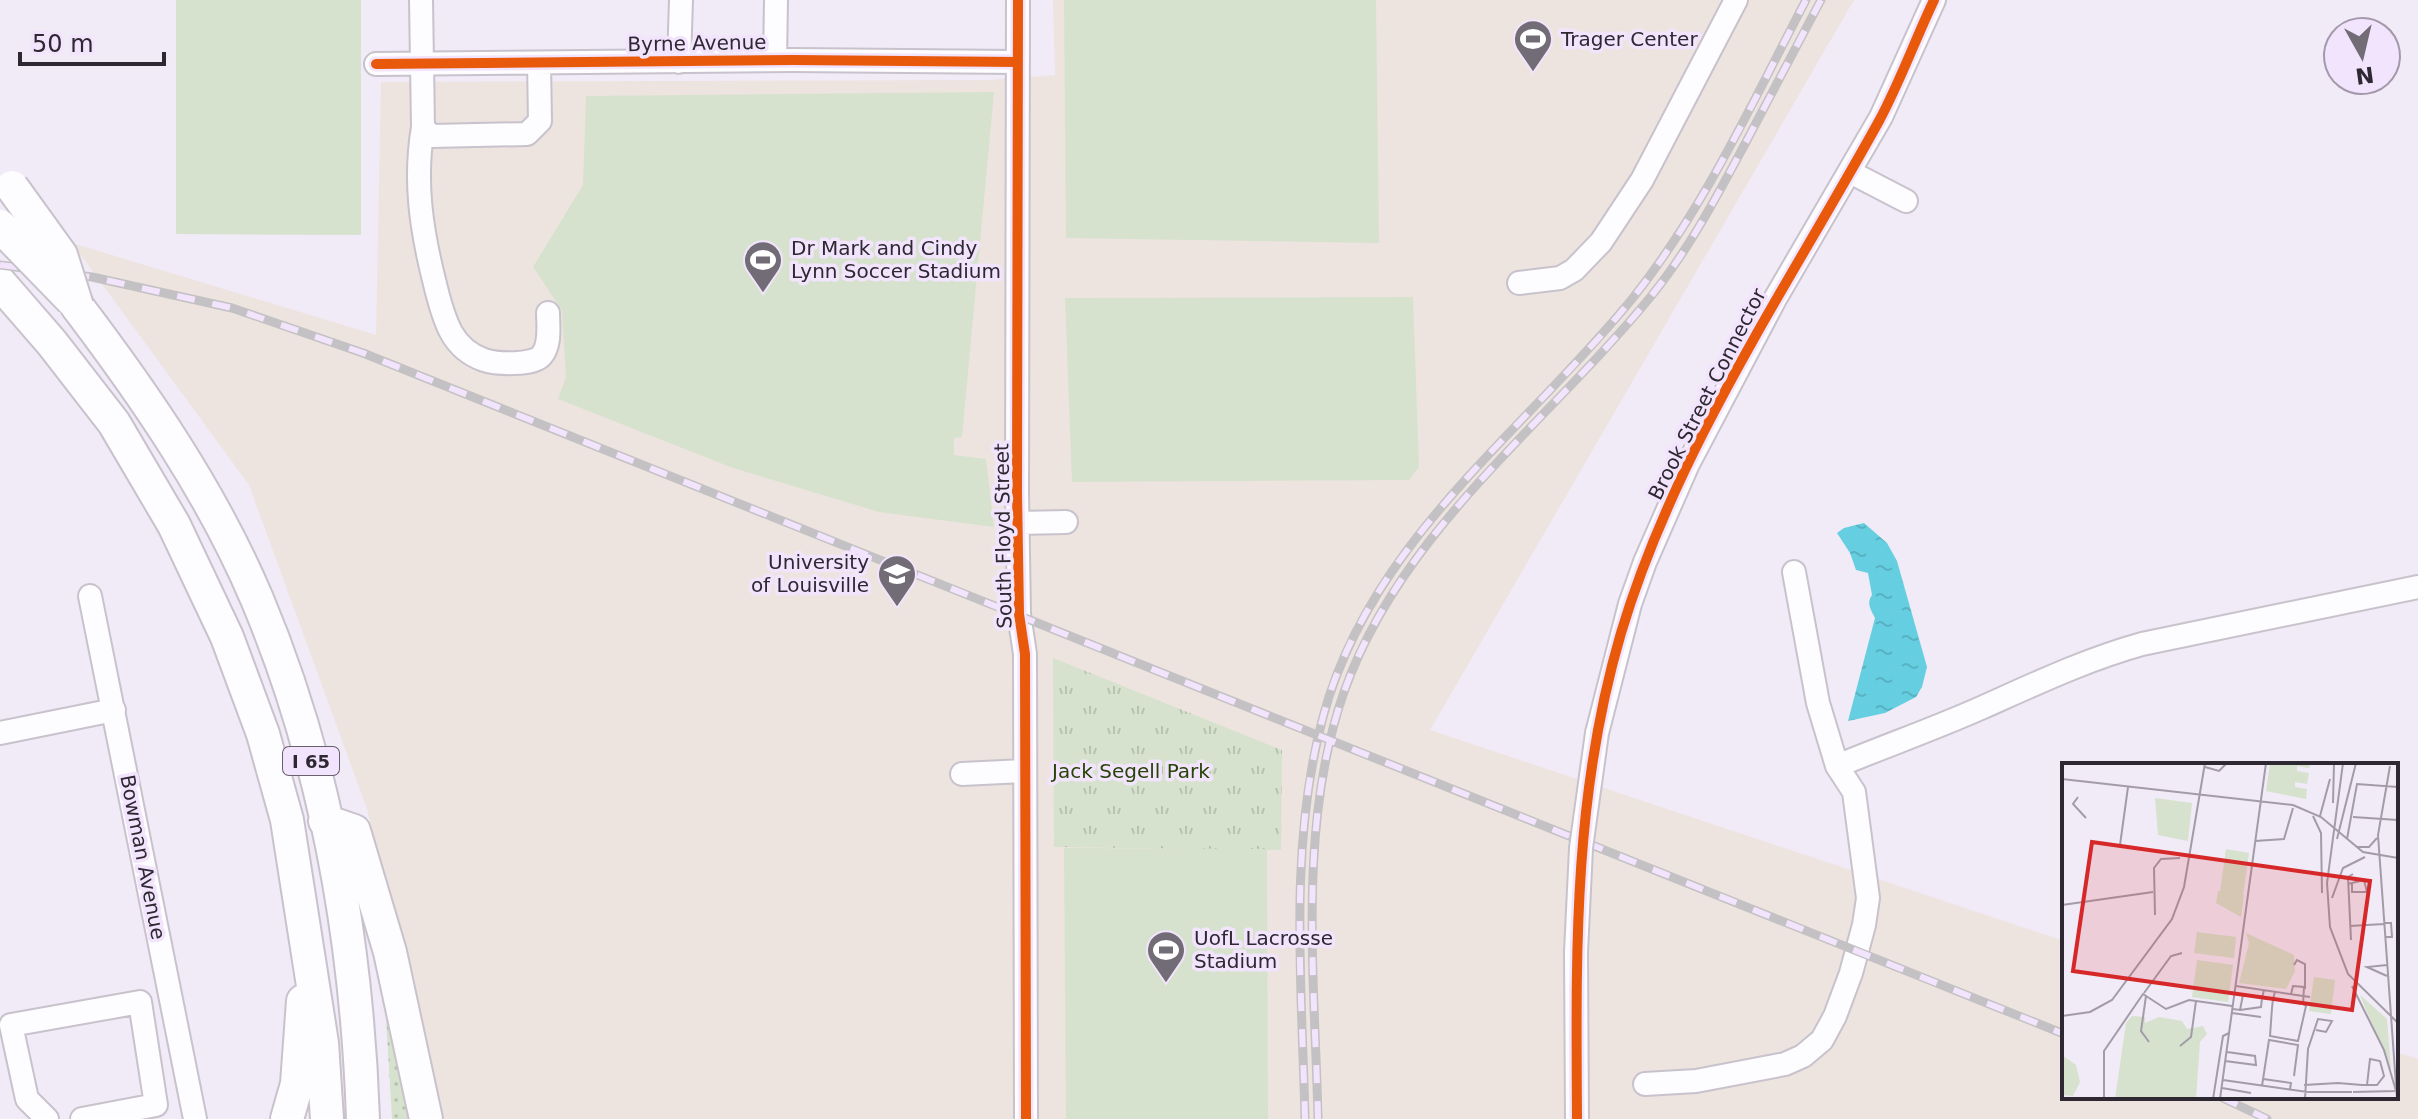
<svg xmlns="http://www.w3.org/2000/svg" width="2418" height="1119" font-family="'DejaVu Sans',sans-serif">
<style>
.education{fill:#ede4df}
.grass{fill:url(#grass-dots)}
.park{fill:url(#park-tufts)}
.garden{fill:#d6e2cd}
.water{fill:url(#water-ripples)}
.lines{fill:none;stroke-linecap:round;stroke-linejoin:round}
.minor-casing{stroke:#c8c2cd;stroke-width:26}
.highway-casing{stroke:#c8c2cd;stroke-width:36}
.minor{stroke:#fdfcfe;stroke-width:22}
.highway{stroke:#fdfcfe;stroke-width:32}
.rail-casing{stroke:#c3c1c4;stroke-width:9}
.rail{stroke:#f2e4fd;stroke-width:6;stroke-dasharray:18;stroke-linecap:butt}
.minor-bridge-casing{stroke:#c8c2cd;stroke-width:26;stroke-linecap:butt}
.highway-bridge-casing{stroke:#c8c2cd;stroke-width:36;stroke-linecap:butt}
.minor-bridge{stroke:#fdfcfe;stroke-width:22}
.highway-bridge{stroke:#fdfcfe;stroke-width:32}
.cycleway-casing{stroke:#f2e4fd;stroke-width:15}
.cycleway{stroke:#e8590c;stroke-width:10}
.labels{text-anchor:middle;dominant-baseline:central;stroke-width:7;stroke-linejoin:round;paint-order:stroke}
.shield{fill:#f2e4fd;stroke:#68606e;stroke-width:2}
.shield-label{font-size:18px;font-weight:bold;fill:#2d2831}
.poi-label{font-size:20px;fill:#2d2831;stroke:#f2e4fd;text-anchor:start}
.street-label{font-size:20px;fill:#2d2831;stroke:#f2e4fd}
.park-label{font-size:20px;fill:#274306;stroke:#f2e4fd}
.inset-road{fill:none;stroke:#a39ca8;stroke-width:2}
.view{fill:#d62828;fill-opacity:0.15;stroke:#d62828;stroke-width:4}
.inset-edge{fill:none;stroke:#2d2831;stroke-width:4}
</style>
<defs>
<pattern id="grass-dots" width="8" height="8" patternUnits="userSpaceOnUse" patternTransform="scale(2)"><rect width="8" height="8" fill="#d6e2cd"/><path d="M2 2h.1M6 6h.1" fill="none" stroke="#b8c2b0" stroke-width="1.8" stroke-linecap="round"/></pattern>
<pattern id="park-tufts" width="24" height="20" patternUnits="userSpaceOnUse" patternTransform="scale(2)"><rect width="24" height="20" fill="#d6e2cd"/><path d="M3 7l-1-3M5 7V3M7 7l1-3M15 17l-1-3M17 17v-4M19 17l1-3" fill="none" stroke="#b8c2b0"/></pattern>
<pattern id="water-ripples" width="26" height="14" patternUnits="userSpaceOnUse" patternTransform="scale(2)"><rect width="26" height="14" fill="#65cfe1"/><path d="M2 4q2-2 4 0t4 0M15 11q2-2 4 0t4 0" fill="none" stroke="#58b2c2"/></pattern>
</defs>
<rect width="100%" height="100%" fill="#f1eaf7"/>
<path class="education" d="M1053,0H1854L1430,730L2064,941V1097H2396V1052L2418,1059V1119H443L367,809L249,485L72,243L376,335L381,82L990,80L1055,75Z"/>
<path class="grass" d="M385,1001L418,1119H392Z"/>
<path class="park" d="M1053,658L1282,750L1281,850L1054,847Z"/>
<path class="garden" d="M176,0H361V235L176,234Z
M1064,0H1376L1379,243L1066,238Z
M994,92L962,437L954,438V455L986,459L994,527L879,512L733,468L558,399L566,377L562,310L533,267L583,185L586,96Z
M1413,297L1419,467L1409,480L1072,482L1065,298Z
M1064,848L1267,849L1268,1119H1066Z"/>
<path class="water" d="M1864,523L1887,543L1897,561L1927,667L1922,687L1916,697L1885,713L1848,721L1875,618C1871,610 1866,603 1872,595L1868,573L1856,570L1850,553L1837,533L1844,528Z"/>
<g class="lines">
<defs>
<path id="minor" d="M421,0L423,127L431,136L527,134L540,121L539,63
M1018,0L1017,492L1019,614L1025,654L1026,1119
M775,60L776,0
M679,62L681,0
M376,64L793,60L1018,62
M423,127C414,180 421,228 434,280C438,297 443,317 451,332C458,345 470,355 484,360C496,364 534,366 542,355C551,344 548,325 548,313
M1850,172L1906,201
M1519,283L1560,278L1574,270L1601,242L1642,180L1736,0
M1018,523L1066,522
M90,596L195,1119
M0,733L114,710
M1597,733L1630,604L1645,562L1688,464L1775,299L1881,117L1934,0
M1837,766C1885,746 1934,729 1981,708C2035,684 2085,660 2142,644L2418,587
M962,774L1025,771
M1576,952L1577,1119
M1645,1084L1696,1081L1785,1064L1803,1056L1822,1040L1835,1016L1851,973L1864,925L1868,898L1854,792L1837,766L1818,703L1794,572
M47,1119L27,1099L11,1025L140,1002L156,1105L82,1119"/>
<path id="highway" d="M0,283L52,343L114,423L174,525L227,637L263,734L287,820L322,1043L327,1119
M77,306C146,397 212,493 257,599C326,763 357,942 363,1119
M325,821L354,831L390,952L426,1119
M287,1119L297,1084L303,1001"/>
</defs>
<use href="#minor" class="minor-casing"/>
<use href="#highway" class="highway-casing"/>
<use href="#minor" class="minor"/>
<use href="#highway" class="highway"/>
<defs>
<path id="rail" d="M0,265L92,277L232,308L363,353L2064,1034
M2221,1097L2267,1119
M1305,1119C1302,986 1288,847 1323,717C1370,541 1523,433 1632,299C1704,209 1753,101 1806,0
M1318,1119C1315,980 1297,826 1344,692C1401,530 1547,424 1652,295C1690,248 1718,194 1746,142C1771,95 1796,47 1821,0"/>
</defs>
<use href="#rail" class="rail-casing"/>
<use href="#rail" class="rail"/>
<defs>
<path id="minor-bridge" d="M1576,952L1581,848L1597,733"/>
<path id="highway-bridge" d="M12,187L61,255L77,306
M0,226L72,300"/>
</defs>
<use href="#minor-bridge" class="minor-bridge-casing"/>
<use href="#highway-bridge" class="highway-bridge-casing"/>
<use href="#minor-bridge" class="minor-bridge"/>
<use href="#highway-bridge" class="highway-bridge"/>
<defs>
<path id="cycleway" d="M1018,0L1017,492L1019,614L1025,654L1026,1119
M376,64L793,60L1018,62
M1577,1119C1576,952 1573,796 1621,633C1676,449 1787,288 1879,121C1900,82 1915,40 1934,0"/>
</defs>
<use href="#cycleway" class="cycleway-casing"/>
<use href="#cycleway" class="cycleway"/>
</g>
<defs>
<symbol id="stadium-pin" viewBox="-11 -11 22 30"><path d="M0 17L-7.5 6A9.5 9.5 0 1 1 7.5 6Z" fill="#726c76" stroke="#f2e4fd"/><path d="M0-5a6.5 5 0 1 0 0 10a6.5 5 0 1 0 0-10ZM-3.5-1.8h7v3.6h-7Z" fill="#fff"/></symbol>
<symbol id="university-pin" viewBox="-11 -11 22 30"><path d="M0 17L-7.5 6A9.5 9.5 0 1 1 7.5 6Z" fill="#726c76" stroke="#f2e4fd"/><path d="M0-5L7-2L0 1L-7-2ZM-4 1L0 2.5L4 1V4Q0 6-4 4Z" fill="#fff"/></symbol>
</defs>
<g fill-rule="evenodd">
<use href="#stadium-pin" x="1511" y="17" width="44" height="60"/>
<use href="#stadium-pin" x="741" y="238" width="44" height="60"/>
<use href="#university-pin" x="875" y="552" width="44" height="60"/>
<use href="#stadium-pin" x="1144" y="928" width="44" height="60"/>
</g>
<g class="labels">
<rect class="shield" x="283" y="747" width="56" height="28" rx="6"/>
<g class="shield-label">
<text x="311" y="761">I 65</text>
</g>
<g class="poi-label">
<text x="1561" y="39">Trager Center</text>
<text x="791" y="248">Dr Mark and Cindy<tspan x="791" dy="23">Lynn Soccer Stadium</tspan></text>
<text x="869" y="562" text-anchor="end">University<tspan x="869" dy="23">of Louisville</tspan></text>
<text x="1194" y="938">UofL Lacrosse<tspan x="1194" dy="23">Stadium</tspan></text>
</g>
<g class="street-label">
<text transform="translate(697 43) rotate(-1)">Byrne Avenue</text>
<text transform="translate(1707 394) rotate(-63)">Brook Street Connector</text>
<text transform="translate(1003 536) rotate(-91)">South Floyd Street</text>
<text transform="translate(143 857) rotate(79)">Bowman Avenue</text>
</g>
<g class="park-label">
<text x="1131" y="771">Jack Segell Park</text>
</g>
</g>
<g transform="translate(2062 763)">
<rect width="336" height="336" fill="#f1eaf7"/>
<path d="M298,232L325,256L329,307Z" fill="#d6e2cd"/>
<path d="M208,0H249L247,5L235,3V8L247,10L245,21L233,19V24L245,26L244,36L204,28ZM93,35L130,40L126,78L96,72ZM156,128L182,132L179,154L154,140Z" fill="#d6e2cd"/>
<path d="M164,86L187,90L181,132L158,129ZM135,169L174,174L172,195L132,190ZM184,170L232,192L233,208L224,226L177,220L187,180ZM135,197L171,202L166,239L130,234ZM252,214L273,217L269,251L247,248ZM70,253L83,254V260L97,254L120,258L125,266L141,263L145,271L138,279L134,336H53L64,260ZM0,292L14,302L18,319L11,333L0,332Z" fill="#d6e2cd"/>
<path class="inset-road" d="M281,0L265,120L268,164L286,211L336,260M328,3L316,72L335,336M143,4L157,8L165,0M0,16L231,42L259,54L301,89L336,95M16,34L11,41L24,55M271,40L272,0M251,53L259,70L260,130M258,53L268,16M291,54L336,57M275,76L294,0M285,76L295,21L336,24M193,78L222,76L231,45M58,82L66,24M295,84H307L315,75M286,121L302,117L305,129H290V121M270,135L281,105L303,94M0,142L91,129M93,152L92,105L99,96L118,95M323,160H329L330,174H324M288,163L322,161M289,177L286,114L291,111M232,202L235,197L243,201V226M325,202L305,204L325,213M174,223L248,234M290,223L322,287L334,328M202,227L200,235L211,236L241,241L244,243L236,278L208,273L210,245L211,236L213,229M82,230L109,193L120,190M229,231L231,223L242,224L241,241M84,233L79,268L87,279M171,246L178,247L181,232L200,235L199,244L178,247M170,250L199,254M0,253L28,249L50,237L110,156L122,124L143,0M118,283L129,274L134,238M163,298L194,302L193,293L165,289M201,316L229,320L228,326M161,317L246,329H290M242,322L276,320L300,322H315L322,313L318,298L308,296L305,322M200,323L207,277L236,282L232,313M160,325L189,330M291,329L333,328M42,336V288L81,231L104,246L127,237L170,243M151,336L161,273L167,270M158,336L204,0M243,336L246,286L256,256L270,258L264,269L254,267"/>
<path class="view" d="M30,79L308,118L290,247L11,208Z"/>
<rect width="336" height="336" class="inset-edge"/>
</g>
<g transform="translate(2362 56) rotate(172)"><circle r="38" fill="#f2e4fd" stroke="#a399ab" stroke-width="2"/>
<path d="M0-6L14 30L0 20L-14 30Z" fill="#726c76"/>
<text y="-12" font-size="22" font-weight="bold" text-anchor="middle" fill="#2d2831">N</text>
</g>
<path d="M20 52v12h144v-12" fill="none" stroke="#2d2831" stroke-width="4"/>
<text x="32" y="52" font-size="24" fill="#2d2831" stroke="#f2e4fd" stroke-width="6" paint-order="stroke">50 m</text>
</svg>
